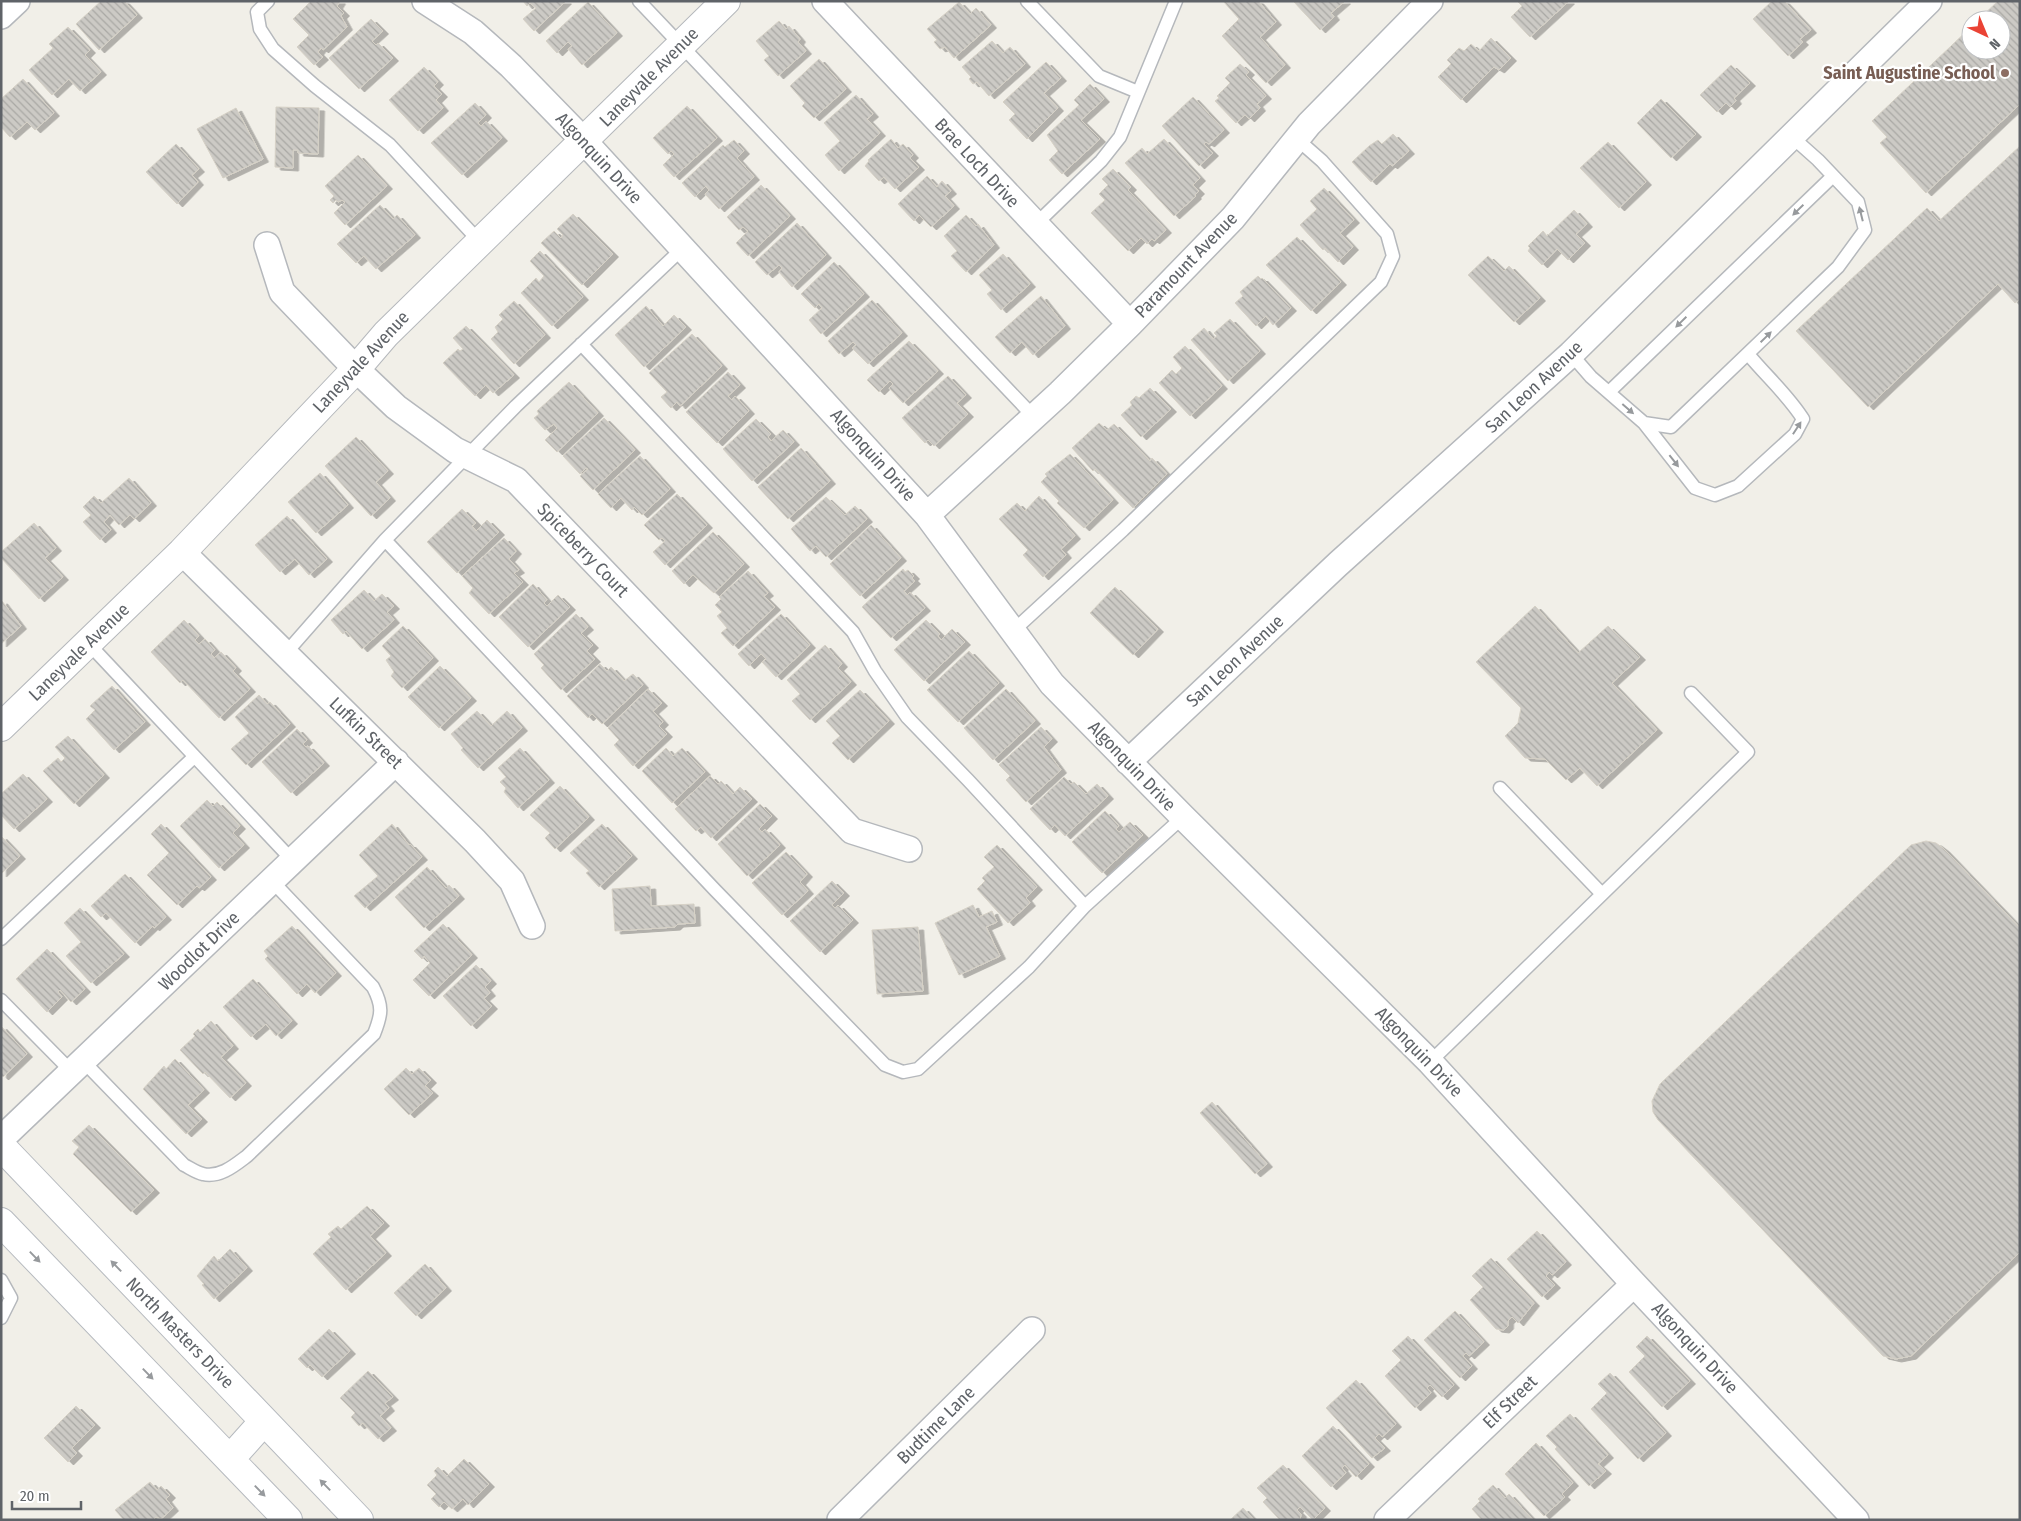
<svg xmlns="http://www.w3.org/2000/svg" width="2021" height="1521" font-family="'Fira Sans Condensed',sans-serif">
<style>
.building{fill:url(#building-back-hatch);stroke:#d6d1c6;filter:url(#shadow)}
.lines{fill:none;stroke-linecap:round;stroke-linejoin:round}
.service-casing{stroke:#b5b8bc;stroke-width:15}
.minor-casing{stroke:#b5b8bc;stroke-width:28}
.tertiary-casing{stroke:#b5b8bc;stroke-width:30}
.secondary-casing{stroke:#b6babf;stroke-width:30}
.service{stroke:#fff;stroke-width:12}
.minor{stroke:#fff;stroke-width:25}
.tertiary{stroke:#fff;stroke-width:28}
.secondary{stroke:#fff;stroke-width:28}
.oneway{fill:#979a9d}
.education-dot{fill:#8d6e63;stroke:#fff;stroke-width:2}
.labels{text-anchor:middle;dominant-baseline:central;stroke-width:4.5;stroke-linejoin:round;paint-order:stroke}
.education-label{font-size:18px;font-weight:bold;fill:#785e54;stroke:#fff;text-anchor:end}
.street-label{font-size:18px;fill:#5f6368;stroke:#fff}
</style>
<defs>
<pattern id="building-back-hatch" width="6" height="6" patternUnits="userSpaceOnUse" patternTransform="scale(1.25)"><rect width="6" height="6" fill="#cccac5"/><path d="M-1 5l2 2M0 0l6 6M5-1l2 2" fill="none" stroke="#a9a8a4"/></pattern>
<filter id="shadow"><feDropShadow dx="5.5" dy="3" stdDeviation="0" flood-color="#0004"/></filter>
</defs>
<rect width="100%" height="100%" fill="#f1efe8"/>
<path class="building" d="M101,1H124L137,15L99,50L76,24Z
M311,1H340L337,6L344,13L341,16L347,27L323,50L321,48L318,52L323,57L314,65L297,47L309,35L293,19Z
M523,1H566L534,31L523,19L536,8L530,3L527,6Z
M1223,1H1258L1276,22L1260,37L1285,65L1266,83L1222,36L1239,19Z
M1345,1L1331,13L1334,17L1320,30L1294,2Z
M1517,1H1569L1530,37L1511,17L1522,6Z
M1772,1H1784L1811,30L1800,39L1803,42L1788,56L1753,19Z
M1998,1H2020V104L1926,193L1880,143L1887,137L1872,121L1971,27V50H2001V20H1978Z
M588,2L617,33L582,65L568,49L572,46L568,42L557,53L546,41Z
M959,2L970,14L976,8L991,25L954,58L945,47L940,49L934,42L937,40L927,29Z
M371,19L383,31L372,41L376,45L378,43L393,58L359,89L329,58Z
M779,21L786,29L789,26L800,39L798,42L806,51L778,76L764,60L769,56L756,41Z
M68,27L90,50L85,55L101,72L80,91L69,79L52,95L29,70L53,48L49,44Z
M1491,38L1511,58L1499,70L1494,67L1461,100L1438,77L1451,64L1447,60L1459,48L1464,51L1471,44L1479,51Z
M992,41L1003,53L1010,47L1025,64L989,96L977,82L973,84L969,79L971,77L962,67Z
M819,59L846,89L814,118L802,106L805,103L790,86Z
M1046,62L1061,78L1044,93L1058,108L1027,139L1009,120L1015,114L1003,102Z
M1240,64L1249,72L1246,75L1266,96L1257,104L1260,108L1249,119L1245,115L1236,123L1215,101L1219,98L1217,96L1230,83L1225,78Z
M1731,65L1750,83L1734,98L1736,101L1730,107L1726,103L1717,112L1700,95Z
M424,67L438,82L434,86L442,94L436,100L443,108L418,131L389,100Z
M23,79L54,113L35,130L27,122L10,137L1,127V99Z
M1090,84L1104,99L1081,120L1100,139L1062,174L1049,160L1058,151L1047,135L1079,105L1074,100Z
M856,95L873,114L867,119L880,133L839,171L825,155L840,141L824,123Z
M1193,97L1224,130L1209,144L1206,142L1204,144L1213,153L1199,166L1162,126Z
M1661,99L1696,134L1671,158L1637,123Z
M475,103L486,115L478,123L481,126L486,121L502,138L462,175L431,143Z
M687,106L717,138L674,177L663,165L674,154L671,151L668,154L653,138Z
M276,107L319,108L318,154L298,153V150H293V168L275,167Z
M236,108L263,159L223,178L197,129Z
M1393,134L1409,151L1392,166L1390,164L1371,182L1352,162L1369,146L1378,140L1382,144Z
M891,139L898,148L903,144L913,155L910,158L919,167L895,189L884,177L879,181L865,166L869,161L868,160Z
M1164,139L1200,178L1193,185L1199,191L1195,195L1196,196L1174,216L1125,163L1142,148L1147,154Z
M734,140L744,151L737,158L754,177L719,209L705,194L709,190L706,186L695,197L682,183L723,145L725,147Z
M1608,142L1646,182L1619,208L1580,168Z
M176,144L199,169L192,175L198,182L177,204L146,172Z
M2020,146V299L2015,303L1998,284L1868,407L1796,331L1927,208L1939,221Z
M358,155L387,186L345,225L334,213L345,202L342,200L338,202L336,200L333,203L330,200L334,196L325,186Z
M1113,169L1131,187L1128,190L1166,230L1154,241L1152,239L1147,244L1141,238L1128,251L1091,213L1105,200L1099,194L1108,185L1102,179Z
M927,176L937,187L942,181L951,191L945,196L954,206L931,227L919,215L914,221L898,204Z
M761,185L790,216L748,256L736,243L748,231L743,227L739,230L727,217Z
M1324,188L1354,220L1340,233L1353,247L1338,262L1325,248L1323,250L1300,225L1317,209L1310,201Z
M380,205L393,219L397,215L415,235L376,269L364,256L356,263L337,244Z
M1574,210L1587,224L1576,234L1585,243L1568,260L1557,249L1542,265L1528,251L1530,248L1528,246L1543,231L1547,236Z
M573,214L613,254L582,285L541,243L554,231L561,238L563,235L557,229Z
M966,215L976,226L978,224L994,245L966,272L951,256L957,251L944,236Z
M797,223L826,255L792,287L779,272L782,268L779,265L767,275L755,262Z
M1297,237L1341,282L1311,311L1266,265Z
M540,251L583,297L552,326L521,293L536,278L539,282L544,276L530,261Z
M1003,254L1030,284L1001,310L987,294L992,290L979,275Z
M1488,256L1504,271L1509,266L1540,298L1514,322L1468,275Z
M834,262L864,294L821,334L809,320L822,308L819,304L815,308L801,294Z
M1258,276L1261,279L1262,278L1291,308L1273,325L1266,316L1256,326L1235,303L1243,296L1240,292Z
M1041,296L1065,326L1033,355L1022,342L1010,353L995,337Z
M872,300L902,333L868,364L852,348L856,345L853,342L839,354L828,341Z
M514,301L545,335L514,364L491,339L498,332L495,327L503,319L499,315Z
M646,306L663,326L674,315L686,327L644,367L615,335Z
M1230,319L1260,351L1228,381L1191,340L1204,328L1213,339L1217,336L1214,333Z
M466,326L514,375L493,393L486,385L475,396L443,363L458,349L460,351L463,349L453,338Z
M692,334L722,366L680,406L677,402L671,408L661,397L667,392L649,373Z
M909,341L938,371L903,403L889,388L893,384L890,381L879,392L867,380Z
M1185,346L1222,386L1190,416L1159,383L1172,370L1176,374L1182,368L1173,357Z
M728,372L740,385L728,396L732,400L735,396L749,411L717,443L686,412Z
M948,376L966,395L957,403L968,414L934,446L928,440L925,443L902,418Z
M569,382L598,413L557,452L545,440L557,428L554,424L545,430L534,418L539,414L537,411Z
M1150,388L1171,409L1141,437L1121,415L1132,405L1130,402L1136,396L1139,398Z
M604,418L635,450L593,490L580,476L588,469L586,468L580,474L563,456Z
M756,419L771,434L768,437L771,441L783,430L794,442L752,481L723,449Z
M1099,423L1107,430L1114,424L1150,461L1152,458L1167,474L1133,508L1095,469L1093,471L1072,448Z
M356,437L388,471L376,482L390,498L371,516L325,466Z
M801,448L830,481L788,519L758,487Z
M1070,454L1113,500L1084,528L1057,503L1059,501L1041,482L1047,476L1045,474Z
M640,456L670,489L642,515L634,507L632,510L621,498L611,508L598,494Z
M320,473L348,505L316,533L288,502Z
M129,478L151,503L134,519L130,515L119,525L110,515L104,522L111,530L100,540L83,522L91,515L83,507L94,496L101,503Z
M677,494L707,525L665,565L653,552L665,541L662,538L659,540L644,525Z
M1039,496L1075,536L1061,549L1066,555L1043,577L1023,555L1028,550L999,519L1017,503L1025,511Z
M826,497L845,515L855,506L867,519L826,557L816,546L810,551L791,529Z
M462,509L476,523L472,526L476,531L487,520L499,532L457,573L427,542Z
M287,516L327,559L309,575L295,559L280,572L255,545Z
M34,523L56,548L45,558L63,577L39,599L1,558V552Z
M871,525L901,558L860,596L830,564Z
M713,532L744,564L714,593L693,575L684,584L672,571Z
M504,538L516,551L509,559L519,570L514,573L523,582L489,614L469,593L473,588L462,576Z
M903,569L905,572L908,570L914,576L912,578L915,581L904,591L907,595L910,592L925,608L891,638L862,607Z
M748,571L768,593L764,596L775,607L733,646L721,633L727,628L717,616L722,612L715,605L721,599L719,597Z
M533,584L547,600L544,603L547,606L558,595L570,607L528,647L499,617Z
M1115,587L1158,629L1133,655L1090,613Z
M364,590L374,601L382,594L394,606L387,612L394,620L362,649L346,631L343,634L331,620Z
M2,601L21,626L1,644V601Z
M1535,606L1578,653L1608,626L1640,657L1612,683L1657,730L1597,786L1580,768L1566,780L1545,759L1525,758L1505,736L1518,723L1521,708L1476,662Z
M576,614L588,627L581,633L593,645L587,651L595,659L561,690L541,668L544,665L534,654Z
M781,614L810,645L776,677L762,662L766,659L761,654L749,666L738,654Z
M184,620L199,636L195,640L199,644L205,639L215,650L211,654L214,658L221,652L236,668L233,671L250,689L219,718L183,680L180,683L151,652Z
M926,620L940,634L938,636L941,640L952,629L965,642L924,681L894,650Z
M403,626L433,658L402,688L391,676L394,672L386,660L391,656L382,646Z
M825,645L842,664L838,668L851,682L810,720L792,701L800,694L787,680Z
M969,651L999,683L958,722L927,690Z
M600,664L607,671L611,667L624,681L633,674L643,685L602,724L592,714L588,718L567,696Z
M440,666L471,698L439,728L408,697Z
M112,686L145,722L114,750L86,719L95,710L90,706Z
M648,689L662,703L653,711L663,722L659,726L667,734L633,766L614,745L619,740L608,728Z
M1006,689L1035,721L993,760L964,728Z
M860,690L889,721L848,760L832,743L840,736L826,721Z
M259,695L267,704L270,702L290,724L246,765L231,749L249,733L235,717Z
M477,711L491,726L507,711L522,728L478,768L461,750L463,748L451,734Z
M1041,727L1052,739L1044,747L1061,770L1026,802L1006,780L1010,776L999,765Z
M297,729L307,740L303,744L306,747L308,746L324,763L291,793L262,762Z
M68,736L104,775L74,804L43,771L58,758L61,762L65,758L55,747Z
M520,748L549,780L518,808L504,792L506,788L500,782L506,777L498,768Z
M666,748L673,756L682,748L705,772L672,803L642,771Z
M23,774L47,799L14,829L1,815V794Z
M710,776L718,784L721,781L733,794L740,787L752,799L711,838L701,827L696,831L675,809Z
M1064,777L1071,784L1074,782L1086,794L1097,784L1108,796L1065,836L1055,825L1050,830L1030,809Z
M560,786L589,817L555,849L545,838L550,833L530,815Z
M207,800L213,806L217,802L240,826L233,833L244,845L219,868L180,826Z
M760,804L772,816L759,829L762,832L765,829L780,845L747,876L718,844Z
M1105,811L1119,826L1116,829L1119,832L1130,822L1143,835L1102,873L1072,842Z
M161,824L211,877L199,888L197,886L177,905L147,875L169,853L151,834Z
M392,824L409,845L410,844L422,857L365,908L354,896L378,876L359,855Z
M602,824L632,856L599,887L586,873L589,871L570,853Z
M1,836L20,856L1,874Z
M1926,841L1936,843L1944,849L2020,928V1252L1911,1356L1896,1359L1883,1356L1658,1120L1653,1112L1652,1101L1660,1084L1911,845Z
M997,845L1037,887L1026,898L1030,903L1008,923L977,889L985,881L982,878L994,867L984,857Z
M786,852L807,874L800,882L808,891L782,915L752,883Z
M427,867L446,888L449,885L459,896L424,928L395,897Z
M125,874L166,917L154,928L153,926L135,943L106,913L101,917L91,906Z
M832,881L844,893L832,905L835,908L838,905L853,920L820,952L790,921Z
M650,886L651,906L694,904L695,923L678,924L675,927L615,931L612,889Z
M973,905L979,917L992,911L997,922L986,927L1000,956L959,975L935,923Z
M80,908L124,954L91,983L66,956L81,942L64,923Z
M443,924L472,955L429,996L413,980L430,963L424,956L422,959L414,951Z
M292,926L336,973L315,993L307,984L297,994L265,959L268,956L264,951Z
M918,927L923,991L877,994L872,930Z
M47,949L85,989L71,1002L60,990L58,992L62,997L47,1012L16,979Z
M476,965L491,981L485,987L490,993L484,998L492,1006L471,1026L443,996Z
M253,979L292,1021L276,1036L266,1024L251,1037L223,1007Z
M211,1021L233,1046L221,1057L246,1083L230,1098L205,1072L203,1074L180,1050L195,1036L193,1034L198,1029L200,1032Z
M1,1026L27,1054L3,1077L1,1075Z
M175,1059L204,1090L188,1105L202,1119L186,1134L143,1089L164,1066L166,1069Z
M406,1068L412,1074L419,1068L431,1080L425,1086L433,1093L409,1115L384,1089Z
M1212,1102L1267,1164L1255,1174L1200,1113Z
M89,1125L154,1190L131,1212L73,1154L79,1147L72,1141Z
M367,1206L384,1223L370,1236L386,1253L346,1290L313,1254L331,1237L328,1234L338,1226L341,1229Z
M1537,1231L1566,1262L1552,1275L1549,1272L1546,1276L1555,1285L1542,1297L1507,1259Z
M230,1249L247,1268L214,1299L202,1285L204,1284L197,1276L214,1256L218,1261Z
M1491,1258L1534,1303L1518,1323L1512,1317L1508,1321V1326L1504,1330L1496,1329L1470,1300L1483,1287L1472,1276Z
M425,1264L446,1288L416,1316L394,1293Z
M1455,1311L1484,1342L1469,1356L1466,1353L1463,1356L1472,1366L1460,1378L1424,1340Z
M329,1329L350,1351L322,1377L310,1365L307,1368L298,1359Z
M1408,1336L1454,1385L1442,1397L1430,1385L1427,1388L1431,1393L1415,1408L1385,1376L1401,1360L1392,1351Z
M1647,1336L1690,1381L1662,1407L1629,1372L1645,1356L1636,1347Z
M368,1371L393,1397L385,1403L389,1408L380,1416L391,1428L378,1439L363,1423L359,1426L351,1417L355,1413L340,1398Z
M1610,1373L1666,1433L1638,1459L1591,1409L1607,1393L1598,1384Z
M1356,1380L1396,1424L1382,1437L1379,1434L1375,1438L1385,1448L1372,1458L1326,1408Z
M76,1406L95,1425L72,1448L77,1453L68,1462L44,1438Z
M1570,1414L1608,1455L1598,1464L1606,1471L1589,1486L1555,1449L1557,1447L1546,1436Z
M1333,1426L1369,1464L1356,1477L1345,1465L1342,1468L1346,1473L1331,1487L1302,1456Z
M1536,1443L1573,1483L1562,1494L1565,1497L1544,1516L1505,1474Z
M464,1459L489,1484L468,1505L463,1499L452,1509L444,1502L439,1507L431,1499L436,1494L427,1485L437,1475L434,1471L438,1467L447,1476Z
M1283,1465L1325,1508L1313,1520L1300,1507L1297,1510L1301,1514L1300,1520H1280L1263,1502L1267,1498L1257,1488Z
M150,1482L157,1490L161,1486L170,1495L166,1499L173,1508L161,1519L156,1517L153,1520H124L115,1510Z
M1493,1485L1505,1498L1509,1494L1533,1520H1482L1472,1509L1480,1501L1478,1499Z
M1243,1508L1254,1520H1230Z"/>
<g class="lines">
<defs>
<path id="service" d="M268,1L257,12L260,29L273,49L315,86L390,145L480,242
M639,1L1034,417
M1027,1L1099,76L1138,92
M1036,224L1101,161L1120,137L1176,1
M581,344L853,632L875,671L907,717L968,780L1085,906
M1571,354L1591,377L1644,423L1671,427L1838,267L1865,230L1858,202L1818,160L1791,136
M1609,392L1833,176
M1644,423L1695,488L1715,495L1738,486L1795,434L1803,419C1788,395 1766,376 1748,354
M385,540L715,890L885,1065L903,1072L918,1069L1029,967L1085,906L1183,817
M1013,631L1123,530L1381,282L1393,256L1387,234L1322,161L1297,139
M88,643L293,861
M285,654L385,540L516,406L683,248
M1500,788L1602,894
M1,939L194,757
M1,1000L72,1072
M83,1061L184,1165C190,1168 197,1173 203,1174C220,1178 235,1165 247,1156L374,1034C382,1014 383,1006 373,987L272,881
M1430,1062L1748,752L1691,693
M1,1280L11,1298L1,1318"/>
<path id="minor" d="M425,1L473,32L511,66L584,141L927,515L1052,684L1183,817L1430,1062L1634,1284L1856,1520
M825,1L1130,324
M1,16L17,1
M267,245L282,292L356,369L396,407L455,450L516,480L852,831L909,849
M927,515L1060,393L1130,324L1233,218L1309,124L1430,1
M182,552L475,841L512,881L532,926
M1128,762L1338,564L1571,354L1929,1
M1,1139L396,762
M840,1520L1032,1330
M1387,1520L1634,1284"/>
<path id="tertiary" d="M1,727L182,552L356,369L386,334L726,1"/>
<path id="secondary" d="M1,1146L359,1520
M1,1222L288,1520
M230,1459L264,1421"/>
</defs>
<use href="#service" class="service-casing"/>
<use href="#minor" class="minor-casing"/>
<use href="#tertiary" class="tertiary-casing"/>
<use href="#secondary" class="secondary-casing"/>
<use href="#service" class="service"/>
<use href="#minor" class="minor"/>
<use href="#tertiary" class="tertiary"/>
<use href="#secondary" class="secondary"/>
</g>
<defs><path id="oneway-solid" d="M-6-.8H1V-3.2L6.5 0L1 3.2V.8H-6Z" transform="scale(1.25)"/></defs>
<g class="oneway">
<use href="#oneway-solid" transform="translate(1798 210) rotate(136)"/>
<use href="#oneway-solid" transform="translate(1861 214) rotate(-104)"/>
<use href="#oneway-solid" transform="translate(1681 322) rotate(136)"/>
<use href="#oneway-solid" transform="translate(1766 337) rotate(-44)"/>
<use href="#oneway-solid" transform="translate(1628 409) rotate(41)"/>
<use href="#oneway-solid" transform="translate(1797 428) rotate(-57)"/>
<use href="#oneway-solid" transform="translate(1674 461) rotate(52)"/>
<use href="#oneway-solid" transform="translate(35 1257) rotate(46)"/>
<use href="#oneway-solid" transform="translate(116 1266) rotate(-134)"/>
<use href="#oneway-solid" transform="translate(148 1374) rotate(46)"/>
<use href="#oneway-solid" transform="translate(325 1485) rotate(-134)"/>
<use href="#oneway-solid" transform="translate(260 1491) rotate(46)"/>
</g>
<circle class="education-dot" cx="2005" cy="73" r="5"/>
<g class="labels">
<g class="education-label">
<text x="1995" y="73">Saint Augustine School</text>
</g>
<g class="street-label">
<text transform="translate(649 77) rotate(-45)">Laneyvale Avenue</text>
<text transform="translate(599 158) rotate(47)">Algonquin Drive</text>
<text transform="translate(977 163) rotate(47)">Brae Loch Drive</text>
<text transform="translate(1186 265) rotate(-46)">Paramount Avenue</text>
<text transform="translate(361 362) rotate(-47)">Laneyvale Avenue</text>
<text transform="translate(1534 387) rotate(-43)">San Leon Avenue</text>
<text transform="translate(873 455) rotate(48)">Algonquin Drive</text>
<text transform="translate(583 550) rotate(46)">Spiceberry Court</text>
<text transform="translate(79 652) rotate(-44)">Laneyvale Avenue</text>
<text transform="translate(1235 661) rotate(-43)">San Leon Avenue</text>
<text transform="translate(366 733) rotate(44)">Lufkin Street</text>
<text transform="translate(1132 766) rotate(46)">Algonquin Drive</text>
<text transform="translate(199 951) rotate(-44)">Woodlot Drive</text>
<text transform="translate(1419 1052) rotate(46)">Algonquin Drive</text>
<text transform="translate(180 1333) rotate(46)">North Masters Drive</text>
<text transform="translate(1695 1348) rotate(47)">Algonquin Drive</text>
<text transform="translate(1510 1402) rotate(-44)">Elf Street</text>
<text transform="translate(936 1425) rotate(-45)">Budtime Lane</text>
</g>
</g>
<rect width="2021" height="1521" fill="none" stroke="#5f6368" stroke-width="5"/>
<g transform="translate(1986 35) rotate(136)"><circle r="24" fill="#ffffff" stroke="#bfc1c3"/>
<path d="M0-4L9 19L0 12L-9 19Z" fill="#ea4335"/>
<text y="-8" font-size="14" font-weight="bold" text-anchor="middle" fill="#5f6368">N</text>
</g>
<path d="M12 1501v8h69v-8" fill="none" stroke="#5f6368" stroke-width="2.5"/>
<text x="20" y="1501" font-size="15" fill="#5f6368" stroke="#ffffff" stroke-width="4" paint-order="stroke">20 m</text>
</svg>
